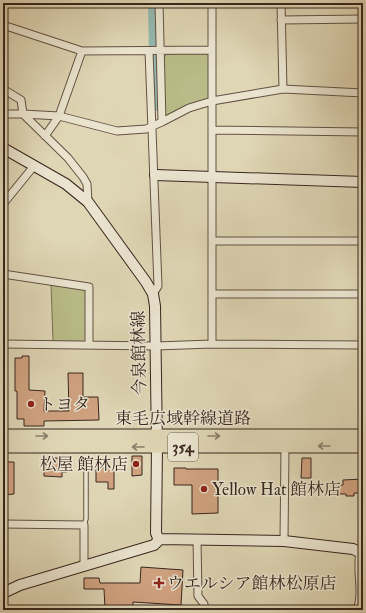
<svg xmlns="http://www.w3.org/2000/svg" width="366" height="613" font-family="'IM FELL Double Pica','Noto Serif JP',serif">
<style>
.green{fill:#b9bc88;stroke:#787153}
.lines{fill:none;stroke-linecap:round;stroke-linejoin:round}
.river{stroke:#93b9ae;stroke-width:14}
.building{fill:#d0a280;stroke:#38261e}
.lane-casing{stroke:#625244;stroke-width:5.5}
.street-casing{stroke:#625244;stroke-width:9}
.secondary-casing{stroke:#38261e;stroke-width:12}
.highway-casing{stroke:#38261e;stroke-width:15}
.lane{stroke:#eae4cf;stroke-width:3.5}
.street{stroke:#eae4cf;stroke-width:7}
.secondary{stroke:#eae4cf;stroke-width:10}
.highway{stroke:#dfd6b5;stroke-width:13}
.oneway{stroke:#8c7e6a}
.poi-dot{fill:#8f2418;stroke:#eae4cf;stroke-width:1.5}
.labels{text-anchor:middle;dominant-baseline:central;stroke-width:3;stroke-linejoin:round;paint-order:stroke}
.shield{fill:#eae4cf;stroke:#6d5f53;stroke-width:1}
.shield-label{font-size:16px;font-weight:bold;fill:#38261e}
.street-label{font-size:17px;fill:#38261e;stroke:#eae4cf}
.poi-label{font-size:17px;fill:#38261e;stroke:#eae4cf;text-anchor:start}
</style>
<rect width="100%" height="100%" fill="#dfd6b5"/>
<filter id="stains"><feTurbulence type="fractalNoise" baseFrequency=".005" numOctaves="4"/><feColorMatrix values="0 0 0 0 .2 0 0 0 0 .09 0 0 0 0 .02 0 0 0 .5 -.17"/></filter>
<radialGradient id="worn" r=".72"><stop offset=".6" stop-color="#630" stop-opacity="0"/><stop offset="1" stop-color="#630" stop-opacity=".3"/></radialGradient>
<path class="green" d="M210,51V101L162,120L164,58L166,54Z
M51,284L89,287V342L53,341Z"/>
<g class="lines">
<path class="river" d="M155,3L157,104"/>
</g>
<path class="building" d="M22,356H29V390L45,391L44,411H69L68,373H83V397H98L99,420L44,421V426H24V419H17V391H15V358H22Z
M132,456H142V475L132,476Z
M44,458H63V463H67V472H62V477L44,476Z
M302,458H311V478H301Z
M4,462H14V494L3,495Z
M96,468H114V489H108V482H96Z
M174,468H186V469H218V513L192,514V485H174Z
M363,479V493H354V496H346V494H334V485H343V480Z
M141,567L183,570L181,605L133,602V608H105L104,589H84V578H99L100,583H140Z"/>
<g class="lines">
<defs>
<path id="lane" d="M84,525L86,519V461"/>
<path id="street" d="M159,3L162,122
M212,3V344
M281,3L283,89
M281,20L363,19
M3,25L82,51L212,50
M149,51L158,286L153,294
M3,89L21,100L23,114L59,116L82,51
M3,114H23L68,158L83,177L87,184L88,202
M212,130L363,132
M45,136L59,116L117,131L146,129L162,122L189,108L212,101L283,89L363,93
M3,204L34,166
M212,241H363
M3,274L89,287V345
M212,294H363
M3,344L156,346L212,344L363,345
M3,524L84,525V567
M197,539L198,596L204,604V610
M284,541L285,447
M357,610C364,592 356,571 360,552"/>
<path id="secondary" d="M3,148L66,184L88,202L146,282L153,294L155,306L157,447L156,533L158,538L160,539L284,541L353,549L363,554
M155,175L363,182
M3,593L20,585L154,545L160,539"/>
<path id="highway" d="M3,436H363
M3,446H363"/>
</defs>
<use href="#lane" class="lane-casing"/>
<use href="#street" class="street-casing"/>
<use href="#secondary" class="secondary-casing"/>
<use href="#highway" class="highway-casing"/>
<use href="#lane" class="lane"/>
<use href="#street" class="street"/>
<use href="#secondary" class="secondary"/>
<use href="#highway" class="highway"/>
</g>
<defs><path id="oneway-shaft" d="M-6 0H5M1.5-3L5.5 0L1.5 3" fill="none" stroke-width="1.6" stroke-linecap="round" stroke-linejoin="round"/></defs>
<g class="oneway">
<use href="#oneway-shaft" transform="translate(42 436)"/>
<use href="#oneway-shaft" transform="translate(214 436)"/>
<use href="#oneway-shaft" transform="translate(324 446) rotate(180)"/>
<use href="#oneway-shaft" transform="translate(138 447) rotate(-180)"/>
</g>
<g class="poi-dot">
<circle cx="31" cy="404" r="4"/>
<circle cx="136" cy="464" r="4"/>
<circle cx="204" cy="489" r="4"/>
<path d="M157 577h4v4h4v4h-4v4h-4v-4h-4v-4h4z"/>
</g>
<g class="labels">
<rect class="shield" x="168" y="433" width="30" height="28" rx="3"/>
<g class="shield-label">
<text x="183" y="447">354</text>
</g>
<g class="street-label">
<text transform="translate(139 353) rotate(-91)">今泉館林線</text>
<text x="183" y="418">東毛広域幹線道路</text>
</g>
<g class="poi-label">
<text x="39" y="404">トヨタ</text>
<text x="128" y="464" text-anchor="end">松屋 館林店</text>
<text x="212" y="489">Yellow Hat 館林店</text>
<text x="167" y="583">ウエルシア館林松原店</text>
</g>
</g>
<rect width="366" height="613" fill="none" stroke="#dfd6b5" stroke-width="16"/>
<rect x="4" y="4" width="358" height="605" fill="none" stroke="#38261e" stroke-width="2"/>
<rect x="8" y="8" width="350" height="597" fill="none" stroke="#38261e"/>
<rect width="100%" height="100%" filter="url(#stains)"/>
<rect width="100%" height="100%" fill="url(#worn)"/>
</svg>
